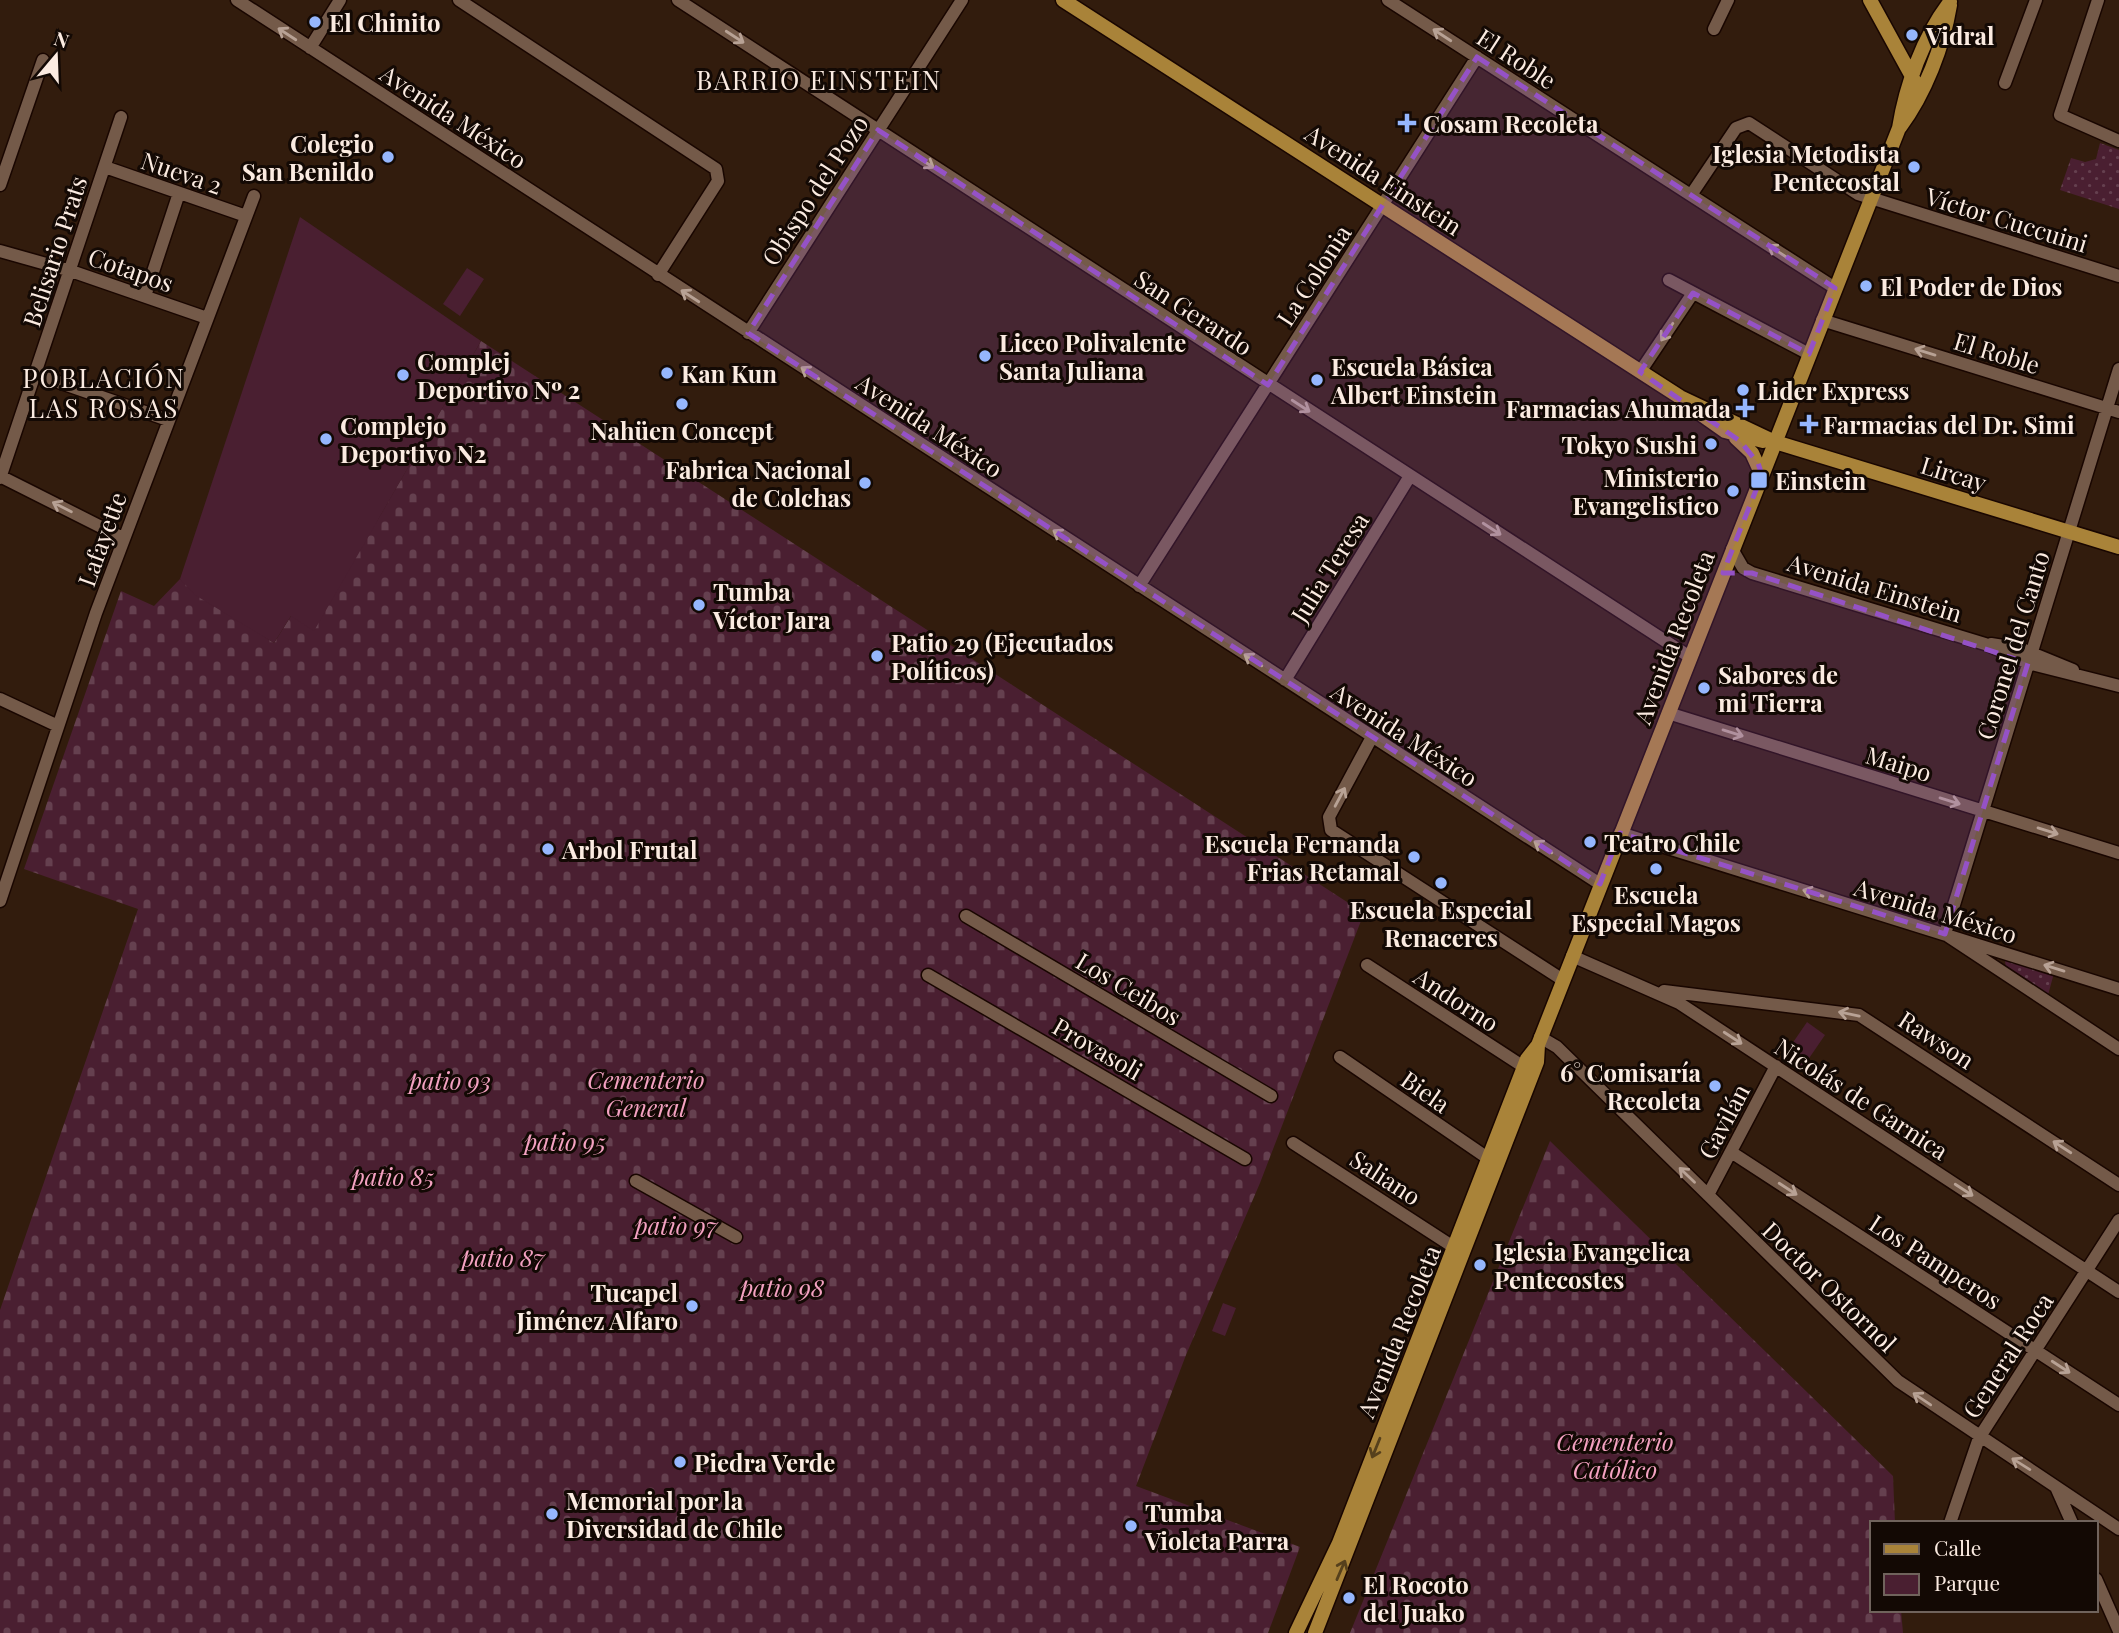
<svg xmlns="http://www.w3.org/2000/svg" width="2119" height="1633" font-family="'Playfair Display',serif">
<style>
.grass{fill:url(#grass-dots)}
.cemetery{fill:url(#cemetery-stones)}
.park{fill:#4a1f31}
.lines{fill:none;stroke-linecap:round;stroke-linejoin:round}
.minor-casing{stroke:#190600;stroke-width:15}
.major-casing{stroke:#190600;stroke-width:17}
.minor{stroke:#745a49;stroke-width:12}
.major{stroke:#a98339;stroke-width:14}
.oneway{stroke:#b8a295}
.oneway2{stroke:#56401c}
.marked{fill:#9552c6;fill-opacity:0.2;stroke:#9552c6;stroke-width:5;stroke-dasharray:14 9;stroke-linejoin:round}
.poi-dot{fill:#95b6fd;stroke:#130904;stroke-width:2.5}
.labels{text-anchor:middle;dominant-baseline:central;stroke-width:6;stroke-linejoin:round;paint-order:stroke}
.poi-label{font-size:24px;font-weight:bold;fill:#fbebe1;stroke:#130904;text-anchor:start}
.street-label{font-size:24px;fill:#fbebe1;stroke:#130904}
.park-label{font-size:24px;font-style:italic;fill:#f5a2c2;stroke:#130904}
.neighbourhood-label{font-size:26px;letter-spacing:2px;fill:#fbebe1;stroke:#130904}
</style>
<defs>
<pattern id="grass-dots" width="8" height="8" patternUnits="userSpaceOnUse" patternTransform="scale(1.75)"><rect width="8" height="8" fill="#4a1f31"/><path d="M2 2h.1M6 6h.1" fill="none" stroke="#65404f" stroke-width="1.8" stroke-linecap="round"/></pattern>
<pattern id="cemetery-stones" width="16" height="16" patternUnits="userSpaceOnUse" patternTransform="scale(1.75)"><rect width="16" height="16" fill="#4a1f31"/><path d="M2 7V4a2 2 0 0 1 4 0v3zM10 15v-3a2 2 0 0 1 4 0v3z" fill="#65404f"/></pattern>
</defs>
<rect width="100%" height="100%" fill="#321c0d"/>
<path class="grass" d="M2100,143L2119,150V209L2060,190L2071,158L2085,162L2096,159Z
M2009,960L2054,973L2048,995L2006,968L2005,961Z"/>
<path class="cemetery" d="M481,341L1364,913L1260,1183L1186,1355L1136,1486L1300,1547L1268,1633H0V1310L138,909L24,869L121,591L154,606L180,579L274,643L291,616L377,521Z
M1550,1141L1893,1476L1895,1523H1872V1610H1901L1903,1633H1350Z"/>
<path class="park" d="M300,217L481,341L314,631L291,616L274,643L195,595L180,579Z
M467,268L484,279L460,316L443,304Z
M1807,1022L1825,1035L1801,1070L1783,1057Z
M1223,1303L1236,1308L1225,1336L1212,1331Z"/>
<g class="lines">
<defs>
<path id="minor" d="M237,0L1600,884
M459,0L716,169L718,181L658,275
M678,0L1690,657
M1388,0L1835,288
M2098,0L2060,115L2119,141
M1714,29L1728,0
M310,48L340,0
M2005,83L2036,0
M105,167L246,216
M0,185L43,60
M1691,195L1736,128L1749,123L1858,194L2119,276
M0,251L71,271L207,318
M1669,280L1809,354
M145,296L179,193
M1822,320L2119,412
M748,333L962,0
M2119,369L1945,934L2119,1049
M1640,372L1693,293
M35,374L168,420
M0,476L123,538
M0,478L121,117
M1732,549L1743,568L1752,573L1985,644L2028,663L2119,686
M1139,586L1477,57
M1991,644L2022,649L2073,670
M1285,680L1410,476
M0,699L58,726
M1668,713L2119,853
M1372,737L1329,817L1331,830L1563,980
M1620,833L2119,989
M0,901L96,613L254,196
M966,916L1271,1096
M1572,956L1679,1003L2119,1292
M1367,965L1524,1067
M928,975L1245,1159
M1664,991L1859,1015L2119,1185
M1540,1037L1557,1047L1898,1381L2119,1529
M1340,1057L1489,1159
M1293,1143L1455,1248
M1731,1152L2119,1405
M636,1181L736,1237
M1708,1195L1776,1066
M2056,1487L2072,1523
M1950,1523L1979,1438L2119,1220
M2096,1579L2119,1631"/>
<path id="major" d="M1063,0L1680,397L1775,442L2119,547
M1870,0L1915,82
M1900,127C1925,93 1943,47 1950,5
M1691,407L1725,431L1763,441
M1736,438L1752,453L1762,475
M1296,1633L1339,1543L1527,1059L1538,1045L1899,128C1906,85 1923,37 1950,2
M1315,1633L1537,1062L1538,1045"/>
</defs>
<use href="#minor" class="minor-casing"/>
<use href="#major" class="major-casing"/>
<use href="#minor" class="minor"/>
<use href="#major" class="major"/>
</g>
<defs><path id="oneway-shaft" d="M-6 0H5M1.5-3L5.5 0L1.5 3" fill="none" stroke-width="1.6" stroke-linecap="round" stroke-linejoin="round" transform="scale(1.75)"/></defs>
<g class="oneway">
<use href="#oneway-shaft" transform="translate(287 34) rotate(-147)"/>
<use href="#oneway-shaft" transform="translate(1442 35) rotate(-147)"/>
<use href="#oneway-shaft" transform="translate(735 37) rotate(33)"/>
<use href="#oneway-shaft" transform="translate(925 162) rotate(33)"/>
<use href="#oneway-shaft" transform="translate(1777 251) rotate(-147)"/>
<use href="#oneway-shaft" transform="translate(690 296) rotate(-147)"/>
<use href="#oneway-shaft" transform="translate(1667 332) rotate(124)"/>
<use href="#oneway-shaft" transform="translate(1925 352) rotate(-163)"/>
<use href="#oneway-shaft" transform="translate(810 373) rotate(-147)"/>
<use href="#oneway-shaft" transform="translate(1301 406) rotate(33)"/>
<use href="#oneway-shaft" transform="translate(62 507) rotate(-153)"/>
<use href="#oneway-shaft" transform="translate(1492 529) rotate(33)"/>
<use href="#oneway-shaft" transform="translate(1062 536) rotate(-147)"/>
<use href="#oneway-shaft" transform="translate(1253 660) rotate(-147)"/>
<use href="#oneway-shaft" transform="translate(1733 733) rotate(17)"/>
<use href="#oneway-shaft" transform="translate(1340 797) rotate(-62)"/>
<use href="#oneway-shaft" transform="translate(1950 801) rotate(17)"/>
<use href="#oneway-shaft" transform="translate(2048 831) rotate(17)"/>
<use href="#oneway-shaft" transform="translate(1543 847) rotate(-147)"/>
<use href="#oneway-shaft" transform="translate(1813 893) rotate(-163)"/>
<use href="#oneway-shaft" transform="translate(2054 968) rotate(-163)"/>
<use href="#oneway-shaft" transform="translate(1849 1014) rotate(-168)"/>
<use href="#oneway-shaft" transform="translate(1733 1038) rotate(33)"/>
<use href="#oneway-shaft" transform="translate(2062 1147) rotate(-147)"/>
<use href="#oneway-shaft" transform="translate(1687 1175) rotate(-136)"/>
<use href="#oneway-shaft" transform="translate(1788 1189) rotate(33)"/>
<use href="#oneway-shaft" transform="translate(1964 1190) rotate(33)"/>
<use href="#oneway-shaft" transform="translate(2061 1367) rotate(33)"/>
<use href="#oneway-shaft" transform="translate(1922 1399) rotate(-146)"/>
<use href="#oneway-shaft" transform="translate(2021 1464) rotate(-148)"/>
</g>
<g class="oneway2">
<use href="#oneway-shaft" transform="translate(1376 1448) rotate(112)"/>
<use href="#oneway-shaft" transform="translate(1341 1570) rotate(-67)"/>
</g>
<path class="marked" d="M1477,57L1835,288L1809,354L1693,293L1640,372L1740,441L1758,463L1762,475L1723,573H1752L2028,663L1945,934L1620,833L1600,884L748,333L878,130L1268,385Z"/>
<g class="poi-dot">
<circle cx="315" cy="22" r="7"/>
<circle cx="1912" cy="35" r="7"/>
<path d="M1403.5 112.5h7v7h7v7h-7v7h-7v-7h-7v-7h7z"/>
<circle cx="388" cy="157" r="7"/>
<circle cx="1914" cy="167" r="7"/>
<circle cx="1866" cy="286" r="7"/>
<circle cx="985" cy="356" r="7"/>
<circle cx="667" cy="373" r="7"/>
<circle cx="403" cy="375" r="7"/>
<circle cx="1317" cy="380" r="7"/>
<circle cx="1743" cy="390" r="7"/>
<circle cx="682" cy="404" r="7"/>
<path d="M1741.5 397.5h7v7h7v7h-7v7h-7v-7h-7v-7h7z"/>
<path d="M1805.5 413.5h7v7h7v7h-7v7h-7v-7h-7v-7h7z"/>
<circle cx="326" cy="439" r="7"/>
<circle cx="1711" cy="444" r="7"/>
<rect x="1750" y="471" width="18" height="18" rx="3.5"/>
<circle cx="865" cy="483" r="7"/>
<circle cx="1733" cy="491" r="7"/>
<circle cx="699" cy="605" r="7"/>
<circle cx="877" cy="656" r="7"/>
<circle cx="1704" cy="688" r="7"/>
<circle cx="1590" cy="842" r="7"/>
<circle cx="548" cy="849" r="7"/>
<circle cx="1414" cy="857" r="7"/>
<circle cx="1656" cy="869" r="7"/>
<circle cx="1441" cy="883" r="7"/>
<circle cx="1715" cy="1086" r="7"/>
<circle cx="1480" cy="1265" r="7"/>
<circle cx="692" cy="1306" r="7"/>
<circle cx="680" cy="1462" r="7"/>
<circle cx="552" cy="1514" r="7"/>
<circle cx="1131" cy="1526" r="7"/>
<circle cx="1349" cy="1598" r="7"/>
</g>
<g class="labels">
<g class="poi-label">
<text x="329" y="22">El Chinito</text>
<text x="1926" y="35">Vidral</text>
<text x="1423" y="123">Cosam Recoleta</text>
<text x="374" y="143" text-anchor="end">Colegio<tspan x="374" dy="28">San Benildo</tspan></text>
<text x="1900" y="153" text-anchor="end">Iglesia Metodista<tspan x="1900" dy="28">Pentecostal</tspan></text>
<text x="1880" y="286">El Poder de Dios</text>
<text x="999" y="342">Liceo Polivalente<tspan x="999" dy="28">Santa Juliana</tspan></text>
<text x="417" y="361">Complej<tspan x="417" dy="28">Deportivo Nº 2</tspan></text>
<text x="1331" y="366">Escuela Básica<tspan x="1331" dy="28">Albert Einstein</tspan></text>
<text x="681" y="373">Kan Kun</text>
<text x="1757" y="390">Lider Express</text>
<text x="1731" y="408" text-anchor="end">Farmacias Ahumada</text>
<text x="1823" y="424">Farmacias del Dr. Simi</text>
<text x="340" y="425">Complejo<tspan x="340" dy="28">Deportivo N2</tspan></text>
<text x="682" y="430" text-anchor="middle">Nahüen Concept</text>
<text x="1697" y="444" text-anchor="end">Tokyo Sushi</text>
<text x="851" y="469" text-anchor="end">Fabrica Nacional<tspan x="851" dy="28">de Colchas</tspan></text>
<text x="1719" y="477" text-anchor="end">Ministerio<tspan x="1719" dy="28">Evangelistico</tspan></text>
<text x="1775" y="480">Einstein</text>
<text x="713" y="591">Tumba<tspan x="713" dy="28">Víctor Jara</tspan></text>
<text x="891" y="642">Patio 29 (Ejecutados<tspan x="891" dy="28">Políticos)</tspan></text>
<text x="1718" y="674">Sabores de<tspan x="1718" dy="28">mi Tierra</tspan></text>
<text x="1604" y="842">Teatro Chile</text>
<text x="1400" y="843" text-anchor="end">Escuela Fernanda<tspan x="1400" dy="28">Frias Retamal</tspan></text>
<text x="562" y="849">Arbol Frutal</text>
<text x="1656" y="894" text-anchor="middle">Escuela<tspan x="1656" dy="28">Especial Magos</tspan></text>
<text x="1441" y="909" text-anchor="middle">Escuela Especial<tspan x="1441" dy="28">Renaceres</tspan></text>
<text x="1701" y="1072" text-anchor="end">6° Comisaría<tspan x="1701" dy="28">Recoleta</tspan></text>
<text x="1494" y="1251">Iglesia Evangelica<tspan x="1494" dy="28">Pentecostes</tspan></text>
<text x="678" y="1292" text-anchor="end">Tucapel<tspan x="678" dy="28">Jiménez Alfaro</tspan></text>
<text x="694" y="1462">Piedra Verde</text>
<text x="566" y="1500">Memorial por la<tspan x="566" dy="28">Diversidad de Chile</tspan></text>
<text x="1145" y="1512">Tumba<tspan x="1145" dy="28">Violeta Parra</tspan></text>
<text x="1363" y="1584">El Rocoto<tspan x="1363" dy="28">del Juako</tspan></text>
</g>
<g class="street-label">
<text transform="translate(1517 58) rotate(33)">El Roble</text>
<text transform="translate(454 116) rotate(33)">Avenida México</text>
<text transform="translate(182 172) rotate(19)">Nueva 2</text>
<text transform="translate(1384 179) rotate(33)">Avenida Einstein</text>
<text transform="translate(814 190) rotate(-57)">Obispo del Pozo</text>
<text transform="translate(2007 219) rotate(17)">Víctor Cuccuini</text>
<text transform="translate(54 251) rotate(-72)">Belisario Prats</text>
<text transform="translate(131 269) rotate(19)">Cotapos</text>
<text transform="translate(1313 275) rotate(-57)">La Colonia</text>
<text transform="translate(1194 312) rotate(33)">San Gerardo</text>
<text transform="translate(1997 352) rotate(17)">El Roble</text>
<text transform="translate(930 425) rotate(33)">Avenida México</text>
<text transform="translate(1954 473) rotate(17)">Lircay</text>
<text transform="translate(101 539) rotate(-70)">Lafayette</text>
<text transform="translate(1329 567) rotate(-58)">Julia Teresa</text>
<text transform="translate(1875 587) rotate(17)">Avenida Einstein</text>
<text transform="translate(1673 637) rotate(-69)">Avenida Recoleta</text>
<text transform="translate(2012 645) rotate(-73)">Coronel del Canto</text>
<text transform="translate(1405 734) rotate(33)">Avenida México</text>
<text transform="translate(1899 763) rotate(17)">Maipo</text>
<text transform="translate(1936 910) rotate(17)">Avenida México</text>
<text transform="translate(1129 988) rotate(31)">Los Ceibos</text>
<text transform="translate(1457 999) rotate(33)">Andorno</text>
<text transform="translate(1937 1039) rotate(33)">Rawson</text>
<text transform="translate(1098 1048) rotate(30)">Provasoli</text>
<text transform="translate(1426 1091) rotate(35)">Biela</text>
<text transform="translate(1862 1098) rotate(33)">Nicolás de Garnica</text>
<text transform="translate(1723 1121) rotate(-62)">Gavilán</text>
<text transform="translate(1386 1177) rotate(33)">Saliano</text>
<text transform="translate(1936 1261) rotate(33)">Los Pamperos</text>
<text transform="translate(1830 1286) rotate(44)">Doctor Ostornol</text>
<text transform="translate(1398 1331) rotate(-68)">Avenida Recoleta</text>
<text transform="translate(2007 1355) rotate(-57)">General Roca</text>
</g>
<g class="park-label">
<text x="646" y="1079">Cementerio<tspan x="646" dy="28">General</tspan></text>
<text x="450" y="1080">patio 93</text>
<text x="565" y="1141">patio 95</text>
<text x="393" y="1176">patio 85</text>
<text x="676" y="1225">patio 97</text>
<text x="503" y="1257">patio 87</text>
<text x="782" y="1287">patio 98</text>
<text x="1615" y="1441">Cementerio<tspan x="1615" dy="28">Católico</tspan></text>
</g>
<g class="neighbourhood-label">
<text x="819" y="79">BARRIO EINSTEIN</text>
<text x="104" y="377">POBLACIÓN<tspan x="104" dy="30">LAS ROSAS</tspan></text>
</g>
</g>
<rect x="1870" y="1521" width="228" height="91" fill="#130904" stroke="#70635c" stroke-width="2"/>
<rect x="1884" y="1544" width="35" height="10" fill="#a98339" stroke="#70635c" stroke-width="2"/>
<text x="1934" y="1556" font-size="21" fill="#fbebe1">Calle</text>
<rect x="1884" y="1574" width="35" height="21" fill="#4a1f31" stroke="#70635c" stroke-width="2"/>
<text x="1934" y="1591" font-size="21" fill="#fbebe1">Parque</text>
<g transform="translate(56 56) rotate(19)" stroke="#130904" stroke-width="5" paint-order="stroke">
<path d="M0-5L12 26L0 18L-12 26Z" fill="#fbebe1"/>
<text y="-10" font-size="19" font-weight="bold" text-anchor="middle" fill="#fbebe1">N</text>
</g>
</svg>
